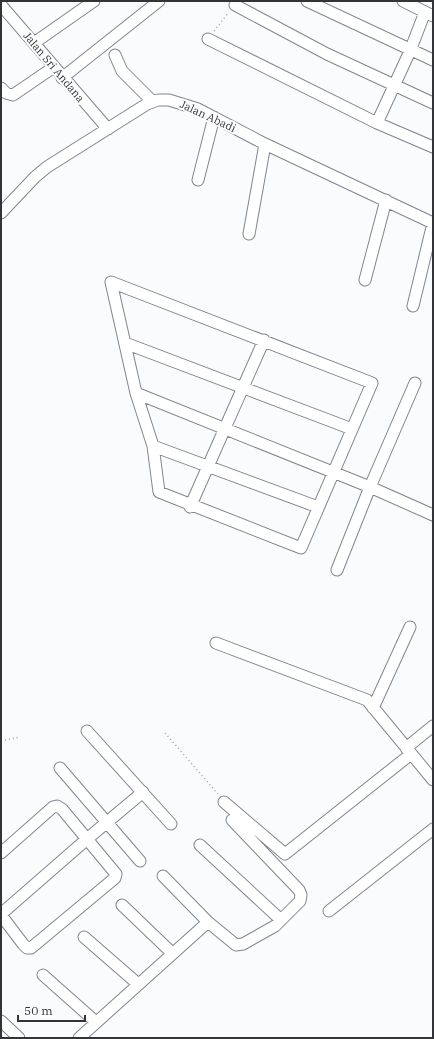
<svg xmlns="http://www.w3.org/2000/svg" width="434" height="1039" font-family="'IBM Plex Serif',serif">
<style>
.lines{fill:none;stroke-linecap:round;stroke-linejoin:round}
.minor-casing{stroke:#80858f;stroke-width:13}
.path{stroke:#a2a3a6;stroke-width:1.5;stroke-dasharray:1 3;stroke-linecap:butt}
.minor{stroke:#fff;stroke-width:11}
.labels{text-anchor:middle;dominant-baseline:central;stroke-width:4;stroke-linejoin:round;paint-order:stroke}
.street-label{font-size:11px;fill:#323438;stroke:#fff}
</style>
<rect width="100%" height="100%" fill="#fafbfd"/>
<g class="lines">
<defs>
<path id="minor" d="M307,1L433,60
M403,1L433,16
M1,5L108,129
M235,5L327,54L433,103
M208,39L377,123L433,147
M34,43L94,1
M115,55L122,71L153,102
M62,78L159,1
M1,88L6,93L13,95L54,67
M377,123L410,51L425,12
M198,180L214,117
M1,213L35,177L47,167L147,104L158,100H169L198,109L265,144L433,223
M249,234L265,144
M365,280L386,200
M111,282L372,383L301,548L159,492L153,446L136,393Z
M413,306L433,223
M125,343L352,429
M136,393L370,487L433,515
M153,446L318,507
M190,507L264,340
M337,570L370,487L415,383
M216,643L367,700L433,780
M373,708L410,627
M87,731L171,824
M406,748L433,726
M60,768L140,861
M224,802L285,854L411,754
M200,845L281,920
M1,853L53,807L57,806L62,809L116,874L115,878L31,948H27L23,944L1,915
M163,876L208,922
M122,905L172,953
M329,911L433,829
M1,914L87,839L143,792
M84,937L138,984
M43,975L96,1022
M1,1021L19,1038
M79,1038L208,922L236,945L243,944L275,926L300,901L301,895L299,890L232,820"/>
</defs>
<use href="#minor" class="minor-casing"/>
<path class="path" d="M214,31L229,12
M165,733L218,794
M1,741L20,737"/>
<use href="#minor" class="minor"/>
</g>
<g class="labels">
<g class="street-label">
<text transform="translate(54 67) rotate(50)">Jalan Sri Andana</text>
<text transform="translate(208 116) rotate(25)">Jalan Abadi</text>
</g>
</g>
<rect width="434" height="1039" fill="none" stroke="#323438" stroke-width="4"/>
<path d="M18 1015v6h67v-6" fill="none" stroke="#323438" stroke-width="2"/>
<text x="24" y="1015" font-size="12" fill="#323438" stroke="#ffffff" stroke-width="3" paint-order="stroke">50 m</text>
</svg>
